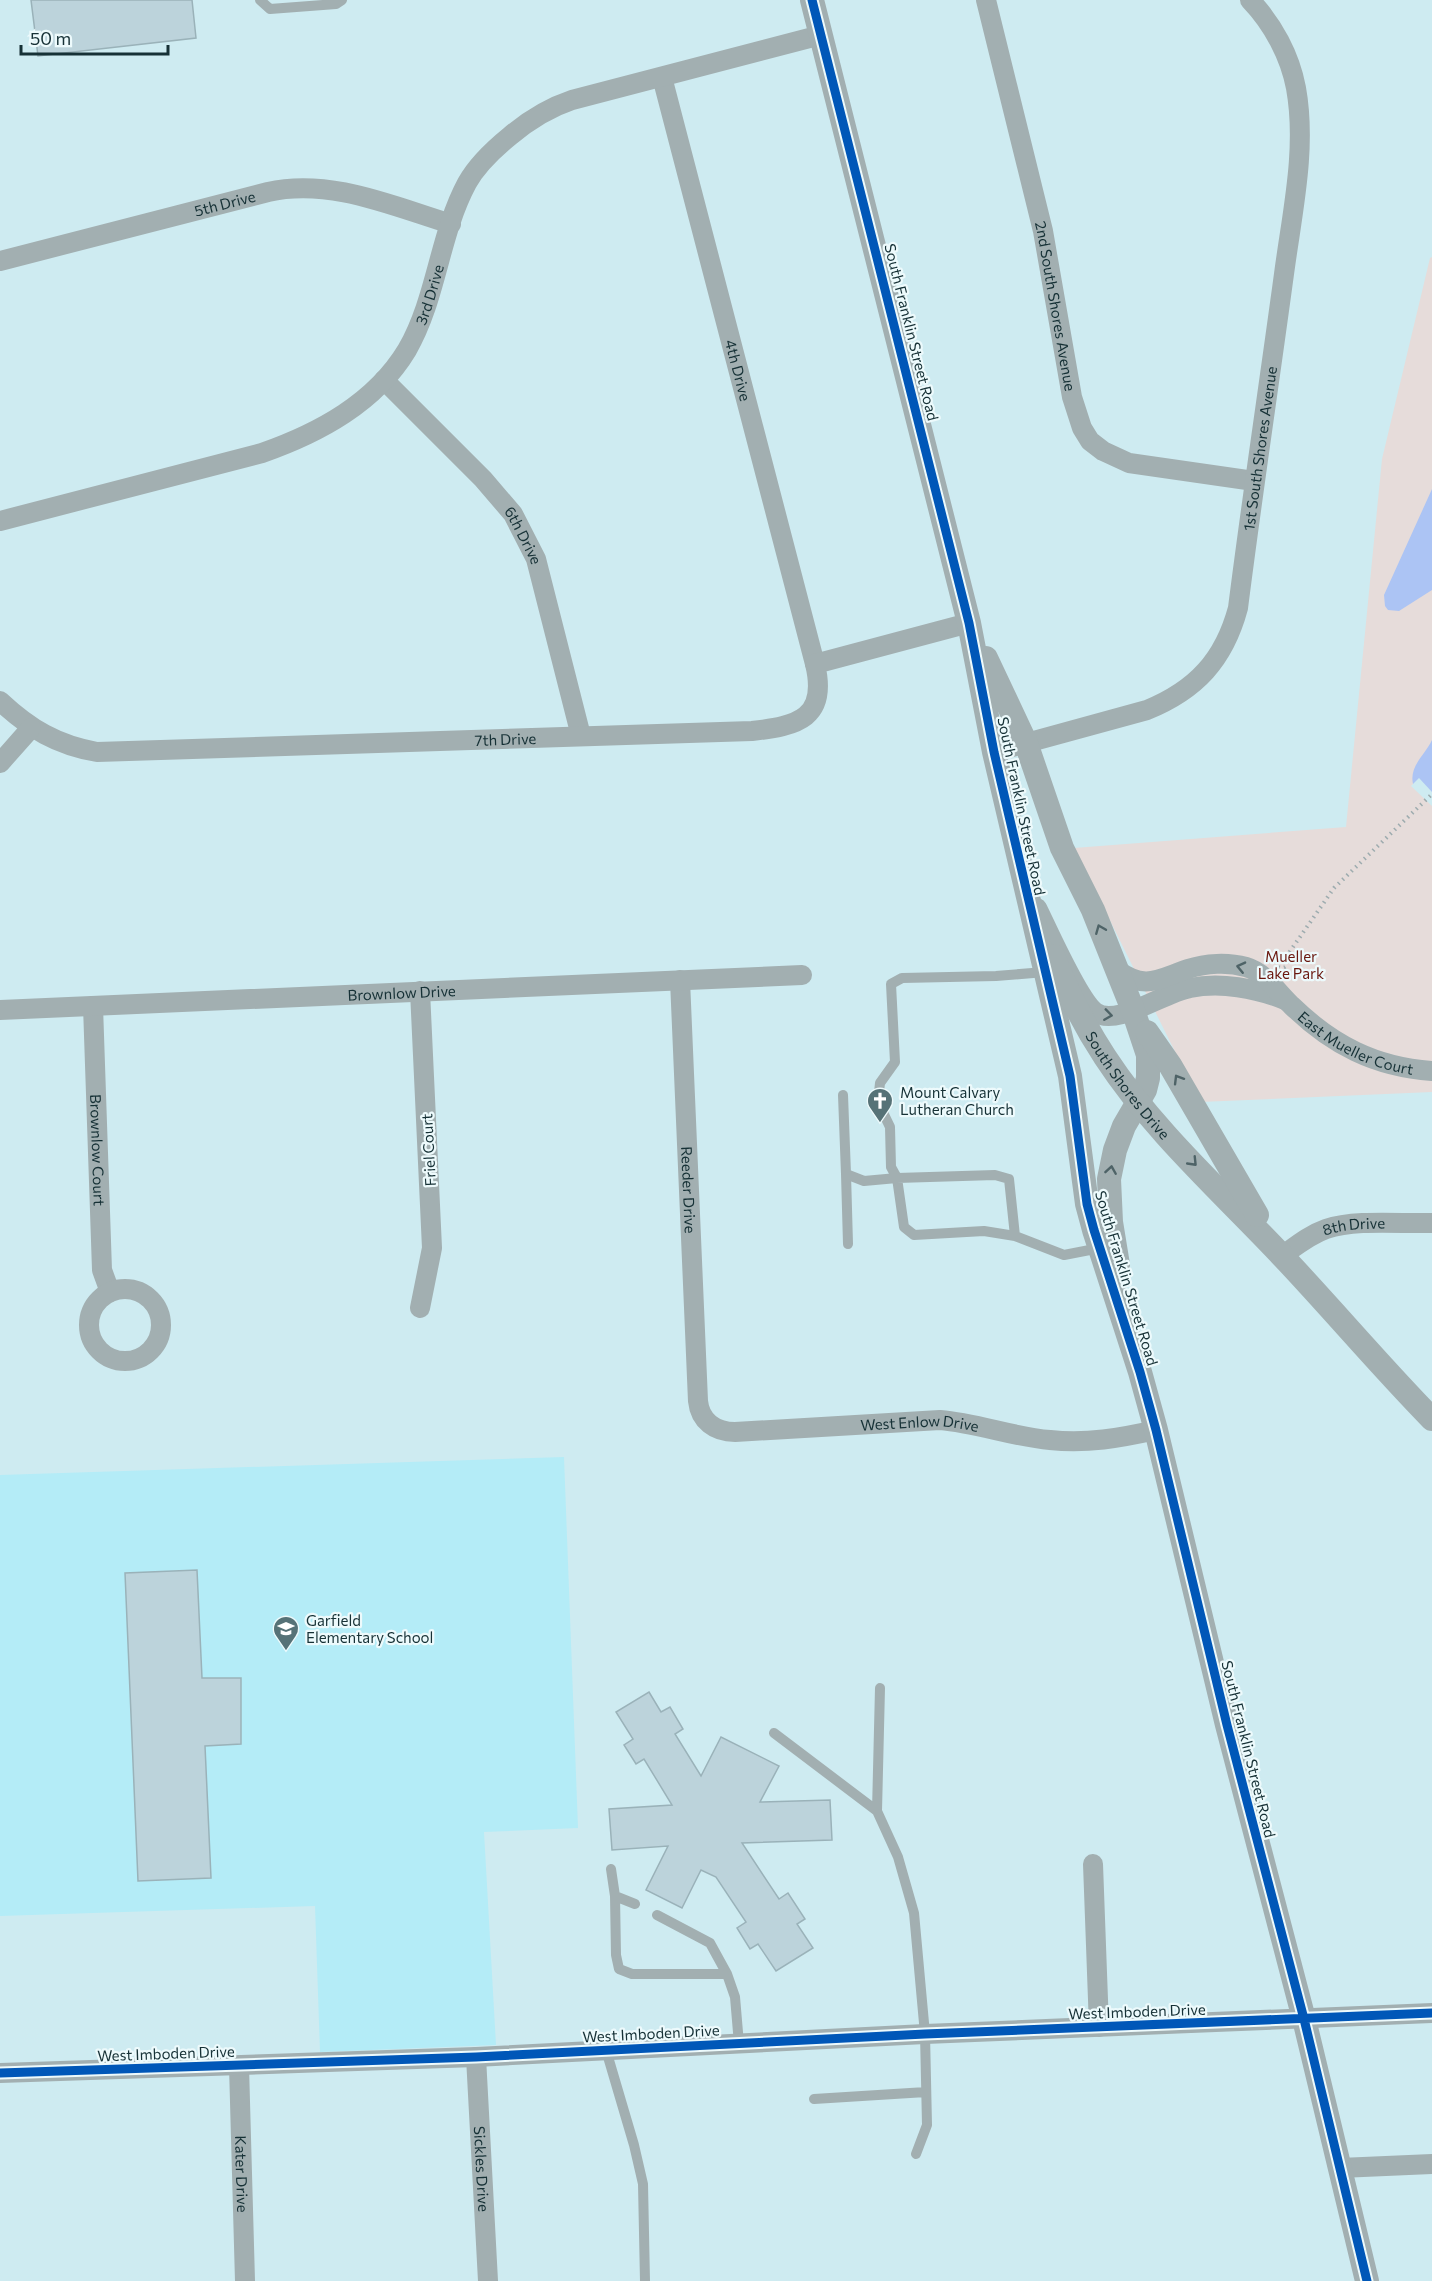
<svg xmlns="http://www.w3.org/2000/svg" width="1432" height="2281" font-family="Commissioner,sans-serif">
<style>
.built{fill:#b4ecf7}
.green{fill:#e6dcda}
.water{fill:#acc4f4}
.pier{fill:#ceebf1}
.building{fill:#bcd3db;stroke:#9ab2b9;stroke-width:1.5}
.lines{fill:none;stroke-linecap:round;stroke-linejoin:round}
.path{stroke:#9eacaf;stroke-width:4;stroke-dasharray:1.5 4.5;stroke-linecap:butt}
.service{stroke:#a2afb1;stroke-width:10}
.minor{stroke:#a2afb1;stroke-width:20}
.tertiary{stroke:#a2afb1;stroke-width:24}
.cycleway-casing{stroke:#edfafc;stroke-width:13}
.cycleway{stroke:#0057b8;stroke-width:9}
.oneway{stroke:#4e6367}
.labels{text-anchor:middle;dominant-baseline:central;stroke-width:4.5;stroke-linejoin:round;paint-order:stroke}
.street-label{font-size:15px;fill:#163136;stroke:#edfafc}
.park-label{font-size:15px;fill:#6a170e;stroke:#edfafc}
.poi-label{font-size:15px;fill:#163136;stroke:#edfafc;text-anchor:start}
</style>
<rect width="100%" height="100%" fill="#ceebf1"/>
<path class="built" d="M564,1457L578,1828L484,1832L496,2045L320,2052L315,1906L0,1916V1475Z"/>
<path class="green" d="M1432,257V1092L1200,1102L1074,848L1346,827L1382,459L1430,258Z"/>
<path class="water" d="M1432,489V590L1399,611L1388,610L1385,606L1384,595Z
M1432,740V803L1413,784C1409,766 1425,755 1432,740Z"/>
<path class="pier" d="M1419,778L1432,792V806L1411,786Z"/>
<path class="building" d="M31,0H192L196,38L38,56Z
M197,1570L202,1678H241V1744L205,1746L211,1878L138,1881L125,1573Z
M649,1692L661,1712L670,1707L683,1729L675,1734L701,1776L721,1737L779,1766L760,1802L830,1800L832,1840L742,1843L779,1899L788,1893L805,1919L797,1924L813,1948L776,1971L758,1944L750,1949L737,1928L746,1922L716,1877L701,1870L682,1908L646,1890L668,1846L612,1850L609,1809L672,1805L644,1759L636,1764L624,1745L633,1739L616,1712Z"/>
<g class="lines">
<path class="path" d="M1276 962a6 6 0 1 1 12 0a6 6 0 1 1-12 0Z
M1286,957L1334,888L1431,795"/>
<path class="service" d="M260,0L270,9L336,4L342,0
M1045,972L996,976L902,978L891,984L895,1062L880,1083L878,1102L890,1127L891,1167L897,1178L904,1227L914,1235L984,1231L1015,1236L1064,1255L1100,1248
M843,1095L846,1174L864,1181L897,1178L995,1175L1009,1179L1015,1236
M846,1174L848,1244
M880,1688L877,1811L898,1857L914,1913L925,2034L927,2125L916,2154
M774,1733L877,1811
M611,1869L615,1896L635,1904
M615,1896L616,1955L619,1969L632,1974H727
M657,1915L710,1943L727,1974L735,1997L739,2044
M606,2050L634,2145L643,2184L645,2281
M814,2099L926,2092"/>
<g class="minor">
<path id="s1" d="M986,0L1043,231L1072,397L1082,428L1090,441L1103,451L1129,463L1254,481"/>
<path id="s2" d="M662,77L815,664"/>
<path id="s3" d="M0,261L268,192C330,178 392,206 451,224"/>
<path id="s4" d="M384,380L483,479L513,514L536,559L581,736"/>
<path id="s5" d="M0,521L262,453C319,433 375,403 407,350C437,298 439,235 467,183C477,165 494,149 510,136C529,120 548,108 572,100L821,35"/>
<path id="s6" d="M0,701C30,729 57,745 97,752L752,731C798,726 828,718 815,664L969,623"/>
<path id="s7" d="M994,752L1147,710C1196,690 1224,660 1238,608C1252,497 1269,385 1284,274C1292,213 1307,149 1296,88C1290,56 1273,24 1250,0"/>
<path d="M0,763L31,728"/>
<path d="M1037,908C1048,930 1078,999 1095,1012C1116,1028 1164,992 1190,988C1220,982 1256,988 1285,1000"/>
<path id="s8" d="M1116,969C1145,991 1158,979 1188,969C1206,963 1228,962 1246,967C1266,973 1277,992 1291,1005C1332,1045 1375,1067 1432,1071"/>
<path id="s9" d="M680,980L698,1401C700,1421 715,1432 735,1432L940,1420C977,1423 1013,1437 1050,1440C1087,1444 1120,1438 1156,1430"/>
<path id="s10" d="M93,1006L102,1270L110,1292"/>
<path id="s11" d="M0,1010L802,975"/>
<path id="s12" d="M1282,1256C1296,1246 1309,1235 1326,1229C1356,1219 1400,1224 1432,1223"/>
<circle cx="125" cy="1325" r="36"/>
<path d="M420,1308L432,1248L420,991"/>
<path d="M1093,1864L1099,2027"/>
<path id="s13" d="M476,2057L488,2281"/>
<path id="s14" d="M239,2066L245,2281"/>
<path d="M0,2073L476,2057L925,2034L1432,2013"/>
<path d="M1340,2168L1432,2164"/>
</g>
<g class="tertiary">
<path d="M812,0L969,623L994,752L1070,1076L1087,1204L1094,1230L1140,1372L1156,1430L1227,1725L1304,2019L1367,2281"/>
<path d="M986,658L1026,743L1062,848L1093,910L1133,1010L1148,1055V1078L1145,1090L1124,1126L1115,1150L1109,1179L1111,1222L1118,1265"/>
<path id="s15" d="M1053,956C1067,991 1084,1025 1105,1057C1154,1132 1223,1193 1284,1258C1334,1311 1381,1367 1432,1419"/>
<path d="M1147,1032L1170,1065L1257,1215"/>
</g>
<defs>
<path id="cycleway" d="M812,0L969,623L994,752L1070,1076L1087,1204L1094,1230L1140,1372L1156,1430L1227,1725L1304,2019L1367,2281
M0,2073L476,2057L925,2034L1432,2013"/>
</defs>
<use href="#cycleway" class="cycleway-casing"/>
<use href="#cycleway" class="cycleway"/>
</g>
<defs><path id="oneway-chevron" d="M-2-3.5L2.5 0L-2 3.5" fill="none" stroke-width="1.6" stroke-linecap="round" stroke-linejoin="round" transform="scale(1.5)"/></defs>
<g class="oneway">
<use href="#oneway-chevron" transform="translate(1100 929) rotate(-112)"/>
<use href="#oneway-chevron" transform="translate(1241 967) rotate(-167)"/>
<use href="#oneway-chevron" transform="translate(1108 1015) rotate(8)"/>
<use href="#oneway-chevron" transform="translate(1178 1079) rotate(-121)"/>
<use href="#oneway-chevron" transform="translate(1193 1162) rotate(46)"/>
<use href="#oneway-chevron" transform="translate(1111 1170) rotate(-81)"/>
</g>
<defs>
<symbol id="church-pin" viewBox="-11 -11 22 30"><path d="M0 17L-7.5 6A9.5 9.5 0 1 1 7.5 6Z" fill="#567277" stroke="#edfafc"/><path d="M-1.2-6h2.4v3.5h3.3v2.4h-3.3V6h-2.4V-.1h-3.3v-2.4h3.3Z" fill="#fff"/></symbol>
<symbol id="school-pin" viewBox="-11 -11 22 30"><path d="M0 17L-7.5 6A9.5 9.5 0 1 1 7.5 6Z" fill="#567277" stroke="#edfafc"/><path d="M0-5L7-2L0 1L-7-2ZM-4 1L0 2.5L4 1V4Q0 6-4 4Z" fill="#fff"/></symbol>
</defs>
<g fill-rule="evenodd">
<use href="#church-pin" x="865" y="1086" width="30" height="40"/>
<use href="#school-pin" x="271" y="1614" width="30" height="40"/>
</g>
<g class="labels">
<g class="street-label">
<text stroke="none"><textPath href="#s3" startOffset="232">5th Drive</textPath></text>
<text stroke="none"><textPath href="#s5" startOffset="512">3rd Drive</textPath></text>
<text stroke="none"><textPath href="#s1" startOffset="314">2nd South Shores Avenue</textPath></text>
<text transform="translate(912 332) rotate(76)">South Franklin Street Road</text>
<text stroke="none"><textPath href="#s2" startOffset="303">4th Drive</textPath></text>
<text stroke="none"><textPath href="#s7" startOffset="462">1st South Shores Avenue</textPath></text>
<text stroke="none"><textPath href="#s4" startOffset="210">6th Drive</textPath></text>
<text stroke="none"><textPath href="#s6" startOffset="520">7th Drive</textPath></text>
<text transform="translate(1022 806) rotate(78)">South Franklin Street Road</text>
<text stroke="none"><textPath href="#s11" startOffset="402">Brownlow Drive</textPath></text>
<text stroke="none"><textPath href="#s8" startOffset="272">East Mueller Court</textPath></text>
<text stroke="none"><textPath href="#s15" startOffset="150">South Shores Drive</textPath></text>
<text stroke="none"><textPath href="#s10" startOffset="144">Brownlow Court</textPath></text>
<text transform="translate(428 1150) rotate(-93)">Friel Court</text>
<text stroke="none"><textPath href="#s9" startOffset="210">Reeder Drive</textPath></text>
<text stroke="none"><textPath href="#s12" startOffset="80">8th Drive</textPath></text>
<text transform="translate(1127 1278) rotate(73)">South Franklin Street Road</text>
<text stroke="none"><textPath href="#s9" startOffset="660">West Enlow Drive</textPath></text>
<text transform="translate(1249 1749) rotate(76)">South Franklin Street Road</text>
<text transform="translate(1137 2011) rotate(-2)">West Imboden Drive</text>
<text transform="translate(651 2033) rotate(-3)">West Imboden Drive</text>
<text transform="translate(166 2053) rotate(-2)">West Imboden Drive</text>
<text stroke="none"><textPath href="#s13" startOffset="112">Sickles Drive</textPath></text>
<text stroke="none"><textPath href="#s14" startOffset="108">Kater Drive</textPath></text>
</g>
<g class="park-label">
<text x="1291" y="956">Mueller<tspan x="1291" dy="17">Lake Park</tspan></text>
</g>
<g class="poi-label">
<text x="900" y="1092">Mount Calvary<tspan x="900" dy="17">Lutheran Church</tspan></text>
<text x="306" y="1620">Garfield<tspan x="306" dy="17">Elementary School</tspan></text>
</g>
</g>
<path d="M21 45v9h147v-9" fill="none" stroke="#163136" stroke-width="3"/>
<text x="30" y="45" font-size="18" fill="#163136" stroke="#edfafc" stroke-width="4.5" paint-order="stroke">50 m</text>
</svg>
